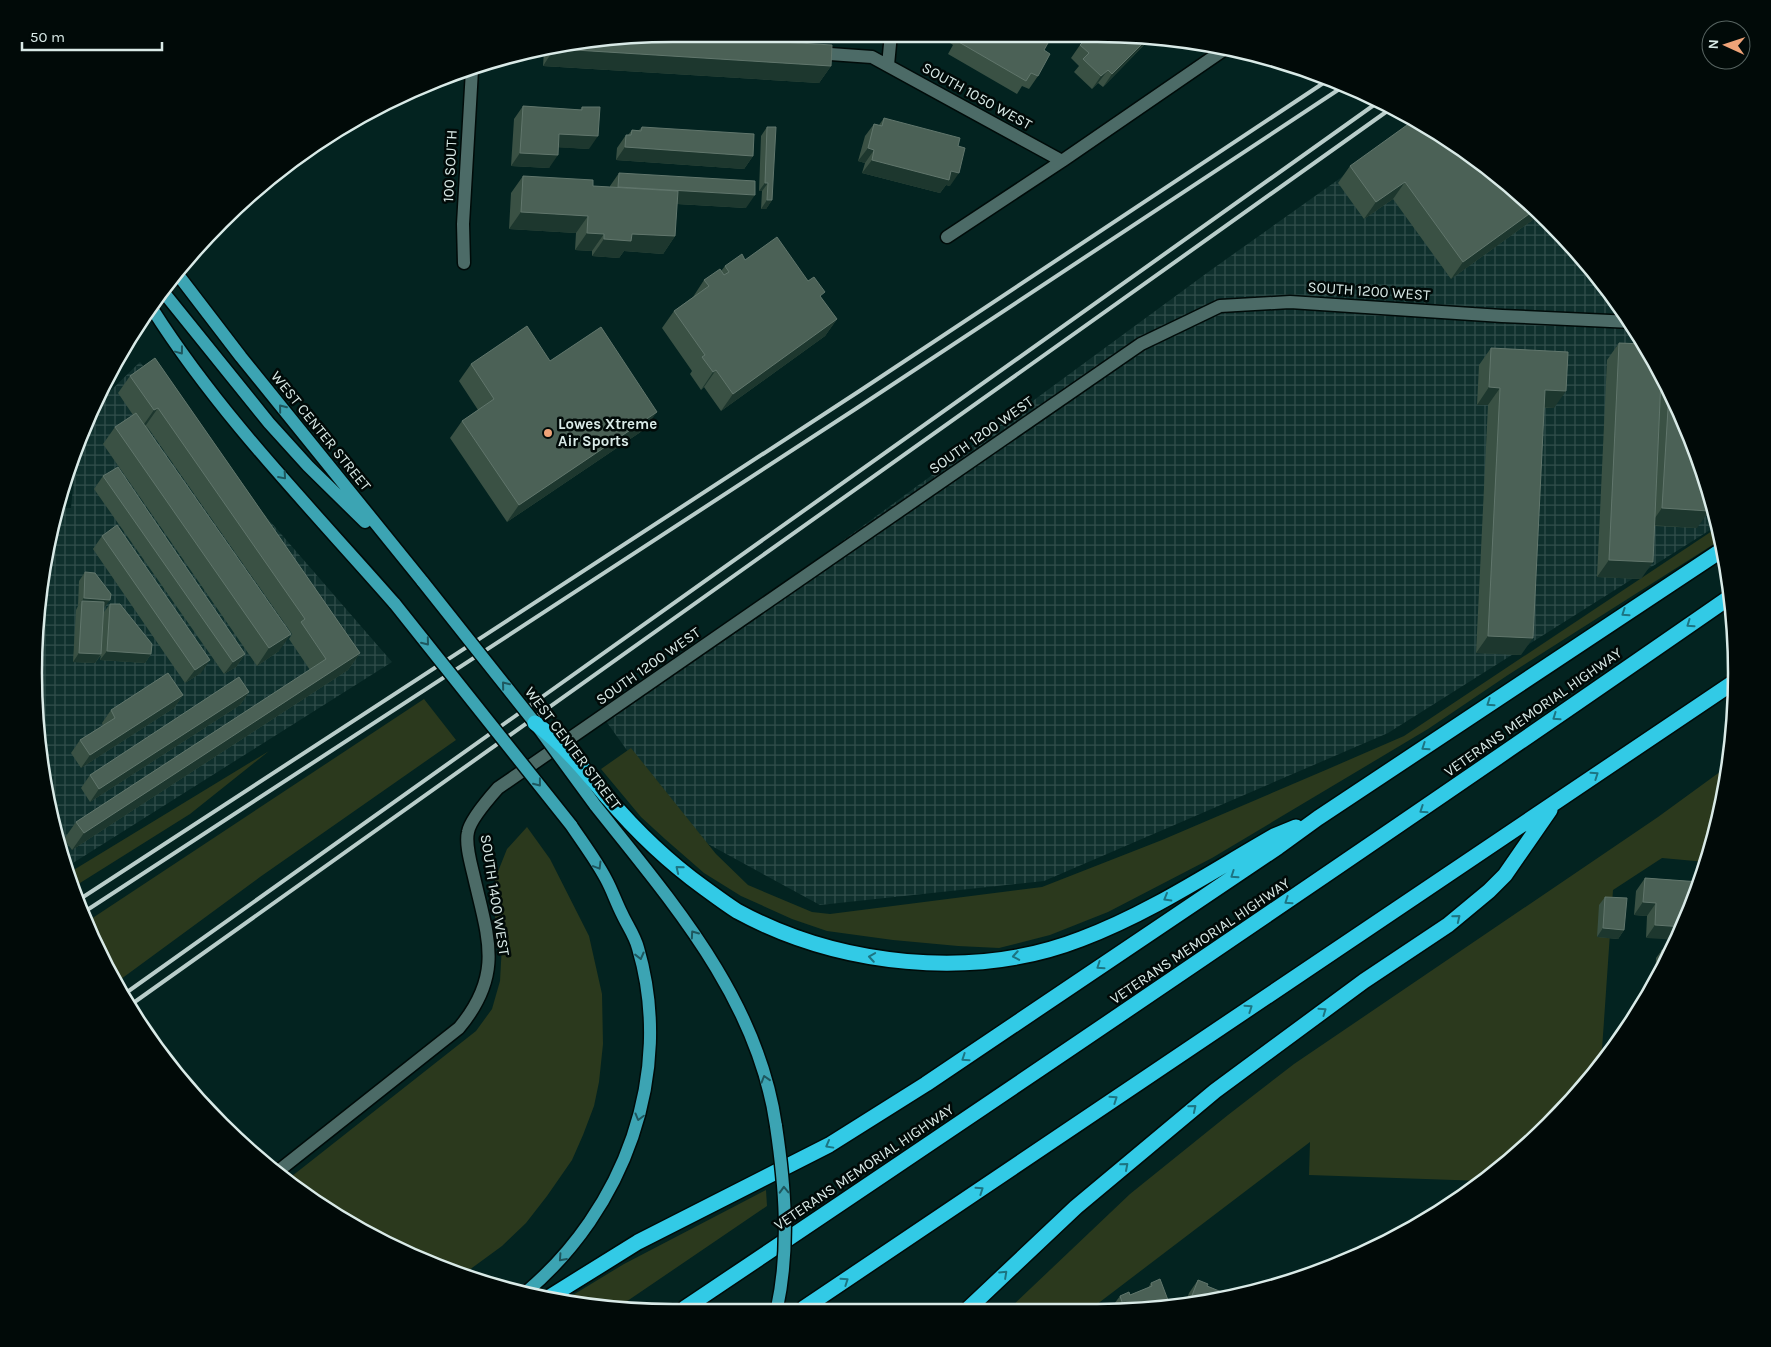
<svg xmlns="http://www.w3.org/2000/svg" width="1771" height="1347" font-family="Karla,sans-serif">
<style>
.industrial{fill:url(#industrial-grid)}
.green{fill:#2b391d}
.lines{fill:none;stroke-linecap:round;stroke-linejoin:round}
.street-casing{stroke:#000b09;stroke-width:15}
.primary-casing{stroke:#000b09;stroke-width:15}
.highway-casing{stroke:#000b09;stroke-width:18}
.street{stroke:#4c6b67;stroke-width:12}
.primary{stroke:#3ca4b3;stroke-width:12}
.highway{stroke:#32cae6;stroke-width:15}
.rail{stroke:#b9cdca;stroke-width:4}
.primary-bridge-casing{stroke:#000b09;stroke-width:15;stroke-linecap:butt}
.highway-bridge-casing{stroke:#000b09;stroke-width:18;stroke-linecap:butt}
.primary-bridge{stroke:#3ca4b3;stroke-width:12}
.highway-bridge{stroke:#32cae6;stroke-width:15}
.wall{fill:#3a5144}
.shaded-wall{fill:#1d372e}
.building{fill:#4b6156;stroke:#61766c}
.oneway{stroke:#1e575e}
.oneway2{stroke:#1c7482}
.poi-dot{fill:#efa378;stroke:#010a08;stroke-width:2}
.labels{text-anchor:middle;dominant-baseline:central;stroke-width:5;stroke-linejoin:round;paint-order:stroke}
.street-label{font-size:15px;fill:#d9eae7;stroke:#010a08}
.poi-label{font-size:15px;font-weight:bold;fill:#d9eae7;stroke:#010a08;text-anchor:start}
.rim{fill:none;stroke:#d9eae7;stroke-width:2.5}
</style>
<defs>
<pattern id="industrial-grid" width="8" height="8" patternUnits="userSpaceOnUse" patternTransform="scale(1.25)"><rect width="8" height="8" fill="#0f302d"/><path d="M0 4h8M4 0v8" fill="none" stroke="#314e4b"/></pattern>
</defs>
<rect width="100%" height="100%" fill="#032320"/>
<path class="industrial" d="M1418,123L1487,166L1550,221L1630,318L1689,429L1718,525L1388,733L1044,881L820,905L686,832L603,717L1211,270Z
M140,362L217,460L392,662L65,868L56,839L34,674L56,508H71L76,458L100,401Z"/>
<path class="green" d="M1718,527L1722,539L1508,675L1428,729L1212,858L1108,912L1050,935L999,948L958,946L893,940L827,931L792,919L741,896L704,873L665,839L641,817L601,769L631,748L716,854L748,885L812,912L830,914L1042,887L1162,840L1328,769L1404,736Z
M424,699L456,740L260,877L117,982L85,923Z
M269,751L190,814L72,888L67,874Z
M1728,766L1727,780L1724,782L1723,805L1706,862L1662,858L1613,890L1601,1064L1550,1126L1483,1181L1309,1175L1310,1142L1092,1308H1010L1130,1194L1228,1115L1294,1064L1658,817Z
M527,827L550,859L589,936L602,994L603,1044L599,1082L594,1106L583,1135L572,1160L547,1196L526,1223L502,1246L461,1276L318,1206L287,1180L476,1031L492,1009L500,981L502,944L495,917V879L507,849Z
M766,1190L767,1206L617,1308H590L563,1301L624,1264Z"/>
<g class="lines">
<defs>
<path id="street" d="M816,53L872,57L1062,161L1225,49
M888,65L891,34
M947,237L1062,161
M464,263L463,224L472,70
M277,1172L459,1028C504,974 488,938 474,877C471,864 465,844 468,832C470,820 490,797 498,788L1141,344L1220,306L1290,302L1502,316L1632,322"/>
<path id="primary" d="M179,276L241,357L423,582
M165,294L269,423L308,466L365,522
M153,310C221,417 312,509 395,604
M595,805C672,902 758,999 776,1126
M525,1293C624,1210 675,1074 638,948C635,936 627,925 622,914C616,902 612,890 606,879C596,860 583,843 571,825"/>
<path id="highway" d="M607,797C636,831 667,861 703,887C714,895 726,904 737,911C838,966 973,981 1081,939C1150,913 1211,872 1274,836L1296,827
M548,1298L638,1242L829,1145L926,1084L1278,847L1318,818L1725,548
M685,1308C1035,1073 1384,837 1730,597
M804,1308L1737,680
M969,1308L1076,1207L1215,1091L1364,981L1448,925L1489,891L1505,875L1550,810"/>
</defs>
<use href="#street" class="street-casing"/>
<use href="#primary" class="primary-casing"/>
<use href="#highway" class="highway-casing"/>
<use href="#street" class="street"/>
<use href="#primary" class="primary"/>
<use href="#highway" class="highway"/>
<path class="rail" d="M77,901L861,390L1328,80
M81,914L857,408L1344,86
M123,995L1381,100
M129,1006L1393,107"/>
<defs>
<path id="primary-bridge" d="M423,582L535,723L595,805
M395,604L571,825
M776,1126C785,1186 790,1248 777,1308"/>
<path id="highway-bridge" d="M535,723C563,744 585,770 607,797"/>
</defs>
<use href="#primary-bridge" class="primary-bridge-casing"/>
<use href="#highway-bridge" class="highway-bridge-casing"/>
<use href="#primary-bridge" class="primary-bridge"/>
<use href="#highway-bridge" class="highway-bridge"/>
</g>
<path class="wall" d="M664,35L831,66L819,83L543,66L544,51Z
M951,35H1033L1044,50L1038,76L1029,89L1022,86L1017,94L948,54L953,45L947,41Z
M1152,37L1103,87L1098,83L1092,89L1074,72L1079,66L1071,58L1080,45Z
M523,106L580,110L582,107L589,149L558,147L549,168L511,166L514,119Z
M884,118L950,186L946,185L940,193L862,173L865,163L858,161L865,136L874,124L879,125Z
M642,127L753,156L744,169L616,160L617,148L626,135H628L632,130H639Z
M767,127L772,200L766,209H761L762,191H759L761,136Z
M1350,166L1541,214L1451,279L1393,199L1364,219L1338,183Z
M619,173L746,208L677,204L675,236L663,254L624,251L619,258L592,256V251L575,250L576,233L509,229L511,193L523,176L593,186L610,187V186Z
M745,260L808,281L837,319L825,336L721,411L704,387L701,390L690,374L692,371L662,328L674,311L693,297L704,280L721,271L725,266Z
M1619,343L1643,344L1689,429L1697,528L1655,526L1641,579L1597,577L1607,360Z
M1491,348L1554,408H1544L1521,655L1476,653L1488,405H1477L1479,365Z
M155,358L360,653L348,670L72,850L64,839L76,822L310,670L289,639L292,634L146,425L279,651L257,666L103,444L115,427L133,415L118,393L130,376Z
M550,361L645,429L507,522L450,438L462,421L478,410L459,381L471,364Z
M103,476L245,654L236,667L224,674L94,489Z
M102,536L201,673L185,683L93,549Z
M85,572L104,608V612L110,604L151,654L145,663L100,660L101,655L95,663L73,662L76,610L78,606L79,581Z
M249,692L240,705L90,802L81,788L90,775Z
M183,695L174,708L81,768L71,753L80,740L103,726L102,723L111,710Z
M1645,878L1700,882L1646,938L1647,916L1634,915L1636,891Z
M1605,897L1624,930L1618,939L1597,937L1599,905Z
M1662,950H1672L1655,982L1656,958Z
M1198,1280L1207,1286L1228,1295L1230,1292L1237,1295L1184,1307L1189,1293Z
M1151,1283L1171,1308H1111L1120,1296L1130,1295L1148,1288Z"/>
<path class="shaded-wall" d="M1149,37H1152L1103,87L1112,74Z
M554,49H559L831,66L819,83L543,66Z
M1108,70L1098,83L1092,89L1101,76Z
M559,134L598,136L589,149L550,147Z
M625,147L753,156L744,169L616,160Z
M868,148L874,150L865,163L858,161Z
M520,153L558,155L549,168L511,166Z
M872,160L951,171L959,173L950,186L946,185L940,193L862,173Z
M1405,182L1393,199L1364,219L1376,202Z
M765,183H768L762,191H759Z
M618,187L755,195L746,208L609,200Z
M767,200H772L766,209H761Z
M1536,209L1541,214L1451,279L1463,262Z
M521,212L588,216L576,233L509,229Z
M587,233L604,234L592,251L575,250Z
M632,234L675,236L663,254L624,251L619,258L592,256L604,239Z
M837,319L825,336L721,411L733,394Z
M716,370L704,387L701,390L713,372Z
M1489,387L1500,388L1488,405H1477Z
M1545,390L1566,391L1554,408L1533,407Z
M158,408L146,425L142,427L154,410Z
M657,412L645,429L507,522L519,505Z
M1662,508L1709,511L1697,528L1650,525Z
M1609,560L1653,562L1641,579L1597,577Z
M84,598L110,600L104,608L82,607V601L78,606Z
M291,634L279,651L257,666L269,648Z
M1488,636L1533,638L1521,655L1476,653Z
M107,651L151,654L145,663L100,660Z
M79,653L101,654L95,663L73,662Z
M360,653L348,670L72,850L84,833Z
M245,654L236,667L224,674L233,662Z
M210,660L201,673L185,683L195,670Z
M249,692L240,705L90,802L99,789Z
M183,695L174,708L81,768L90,755Z
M1643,902L1656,903L1647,916L1634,915Z
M1655,925L1684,927L1677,940L1646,938Z
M1603,928L1624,930L1618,939L1597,937Z"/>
<path class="building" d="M664,35L832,45L831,66L559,49Z
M960,35H1033L1048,43L1044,50L1050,54L1038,76L1031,73L1026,81L957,41Z
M1090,35H1139L1149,37L1112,74L1108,70L1101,76L1083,59L1089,53L1080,45Z
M523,106L582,110V107H600L598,136L559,134L558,155L520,153Z
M884,118L960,138L958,146L965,148L959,173L951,171L949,180L872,160L874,150L868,148L874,124L882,126Z
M1414,120L1487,166L1536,209L1463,262L1405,182L1376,202L1350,166Z
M642,127L754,134L753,156L625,147L626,135H631L632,130L641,131Z
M767,127H776L772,200H767L768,183H765Z
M619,173L755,181V195L618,187Z
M523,176L593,180V186L678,191L675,236L632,234L631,241L604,239V234L587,233L588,216L521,212Z
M777,237L808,281L814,277L825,292L820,296L837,319L733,394L716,370L713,372L702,357L705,355L674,311L709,286L704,280L720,269L724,275L729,272L725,266L742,254L745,260Z
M527,326L550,361L601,327L657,412L519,505L462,421L494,399L471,364Z
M1619,343L1643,344L1661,378L1653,562L1609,560Z
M1491,348L1568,352L1566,391L1545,390L1533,638L1488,636L1500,388L1489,387Z
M155,358L360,653L84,833L76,822L326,659L301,622L305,619L158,408L154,410L130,376Z
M1669,392L1689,429L1710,498L1709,511L1662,508Z
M136,413L291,634L269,648L115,427Z
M118,467L245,654L233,662L103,476Z
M117,525L210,660L195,670L102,536Z
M85,572L95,573L111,594L110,600L84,598Z
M82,601L104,602L101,654L79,653Z
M110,604H120L152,644L151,654L107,651Z
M168,673L183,695L90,755L80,740L115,718L111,710Z
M239,677L249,692L99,789L90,775Z
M1645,878L1700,882L1693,903H1692V908L1688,919L1684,927L1655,925L1656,903L1643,902Z
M1605,897L1627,898L1624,930L1603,928Z
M1662,950H1672L1661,970Z
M1160,1279L1171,1308H1124L1120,1296L1129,1292L1130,1295L1152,1286L1151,1283Z
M1198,1280L1208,1284L1207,1286L1229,1295L1230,1292L1237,1295L1188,1306Z"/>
<defs><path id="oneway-chevron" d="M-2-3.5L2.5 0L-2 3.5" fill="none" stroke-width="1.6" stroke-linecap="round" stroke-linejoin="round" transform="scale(1.25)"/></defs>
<g class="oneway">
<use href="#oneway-chevron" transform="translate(180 351) rotate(53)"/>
<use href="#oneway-chevron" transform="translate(282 408) rotate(-129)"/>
<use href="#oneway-chevron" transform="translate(283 476) rotate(49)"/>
<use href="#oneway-chevron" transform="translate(426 642) rotate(51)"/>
<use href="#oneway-chevron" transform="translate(505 685) rotate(-129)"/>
<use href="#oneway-chevron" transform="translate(538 783) rotate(52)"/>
<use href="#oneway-chevron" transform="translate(598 866) rotate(59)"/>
<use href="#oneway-chevron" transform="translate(694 934) rotate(-125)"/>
<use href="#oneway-chevron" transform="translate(640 956) rotate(76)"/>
<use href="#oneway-chevron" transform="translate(765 1079) rotate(-107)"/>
<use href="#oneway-chevron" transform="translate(639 1117) rotate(105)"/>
<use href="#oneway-chevron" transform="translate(784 1190) rotate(-92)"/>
<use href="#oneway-chevron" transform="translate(562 1258) rotate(132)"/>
</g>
<g class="oneway2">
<use href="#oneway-chevron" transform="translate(1625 613) rotate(146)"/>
<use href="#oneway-chevron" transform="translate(1690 624) rotate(145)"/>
<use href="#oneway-chevron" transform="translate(1490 703) rotate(146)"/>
<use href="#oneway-chevron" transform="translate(1556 717) rotate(145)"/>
<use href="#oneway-chevron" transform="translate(1425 747) rotate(146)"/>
<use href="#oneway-chevron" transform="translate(1595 775) rotate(-34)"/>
<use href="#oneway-chevron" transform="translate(1423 810) rotate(146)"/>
<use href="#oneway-chevron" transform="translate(679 869) rotate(-141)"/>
<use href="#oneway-chevron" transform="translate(1234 875) rotate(146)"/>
<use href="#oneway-chevron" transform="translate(1167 898) rotate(150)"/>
<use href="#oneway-chevron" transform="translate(1288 901) rotate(146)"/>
<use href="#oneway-chevron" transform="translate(1457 918) rotate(-39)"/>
<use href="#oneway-chevron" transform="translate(1016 956) rotate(170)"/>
<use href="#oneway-chevron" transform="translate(872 957) rotate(-171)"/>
<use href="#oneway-chevron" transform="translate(1100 966) rotate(146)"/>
<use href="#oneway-chevron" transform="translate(1249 1008) rotate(-34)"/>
<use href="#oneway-chevron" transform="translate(1323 1011) rotate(-35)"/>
<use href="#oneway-chevron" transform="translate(965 1058) rotate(146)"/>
<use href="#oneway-chevron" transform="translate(1114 1099) rotate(-34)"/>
<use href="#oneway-chevron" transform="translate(1193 1108) rotate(-40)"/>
<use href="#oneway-chevron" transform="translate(829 1145) rotate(151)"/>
<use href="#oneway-chevron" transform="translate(1125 1166) rotate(-41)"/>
<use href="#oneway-chevron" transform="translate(980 1190) rotate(-34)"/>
<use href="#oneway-chevron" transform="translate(1004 1274) rotate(-43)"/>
<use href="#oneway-chevron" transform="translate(845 1281) rotate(-34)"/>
</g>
<circle class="poi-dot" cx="548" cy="433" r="5"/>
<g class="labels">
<g class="street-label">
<text transform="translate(977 96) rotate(29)">SOUTH 1050 WEST</text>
<text transform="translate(450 166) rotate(-87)">100 SOUTH</text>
<text transform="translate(1369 291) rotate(4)">SOUTH 1200 WEST</text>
<text transform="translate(321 431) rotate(51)">WEST CENTER STREET</text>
<text transform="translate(981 435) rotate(-35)">SOUTH 1200 WEST</text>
<text transform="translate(648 666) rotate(-35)">SOUTH 1200 WEST</text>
<text transform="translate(1533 712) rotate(-35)">VETERANS MEMORIAL HIGHWAY</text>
<text transform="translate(573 748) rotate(53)">WEST CENTER STREET</text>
<text transform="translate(495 895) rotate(81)">SOUTH 1400 WEST</text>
<text transform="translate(1200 941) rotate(-34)">VETERANS MEMORIAL HIGHWAY</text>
<text transform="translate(864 1167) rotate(-34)">VETERANS MEMORIAL HIGHWAY</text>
</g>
<g class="poi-label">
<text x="558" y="424">Lowes Xtreme<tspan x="558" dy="17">Air Sports</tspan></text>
</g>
</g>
<path d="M0 0H1771V1347H0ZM673 42H1097A631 631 0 0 1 1728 673V673A631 631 0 0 1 1097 1304H673A631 631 0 0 1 42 673V673A631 631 0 0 1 673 42Z" fill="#010a08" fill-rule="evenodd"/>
<path class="rim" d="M673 42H1097A631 631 0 0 1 1728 673V673A631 631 0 0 1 1097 1304H673A631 631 0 0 1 42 673V673A631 631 0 0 1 673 42Z"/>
<g transform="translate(1726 45) rotate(273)"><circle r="24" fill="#010a08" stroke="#576461"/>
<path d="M0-4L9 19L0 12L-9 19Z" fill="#efa378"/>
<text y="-8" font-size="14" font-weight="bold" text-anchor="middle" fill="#d9eae7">N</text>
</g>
<path d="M22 42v8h140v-8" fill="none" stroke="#d9eae7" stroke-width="2.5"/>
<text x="30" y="42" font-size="15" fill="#d9eae7" stroke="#010a08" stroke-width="4" paint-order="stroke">50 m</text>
</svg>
